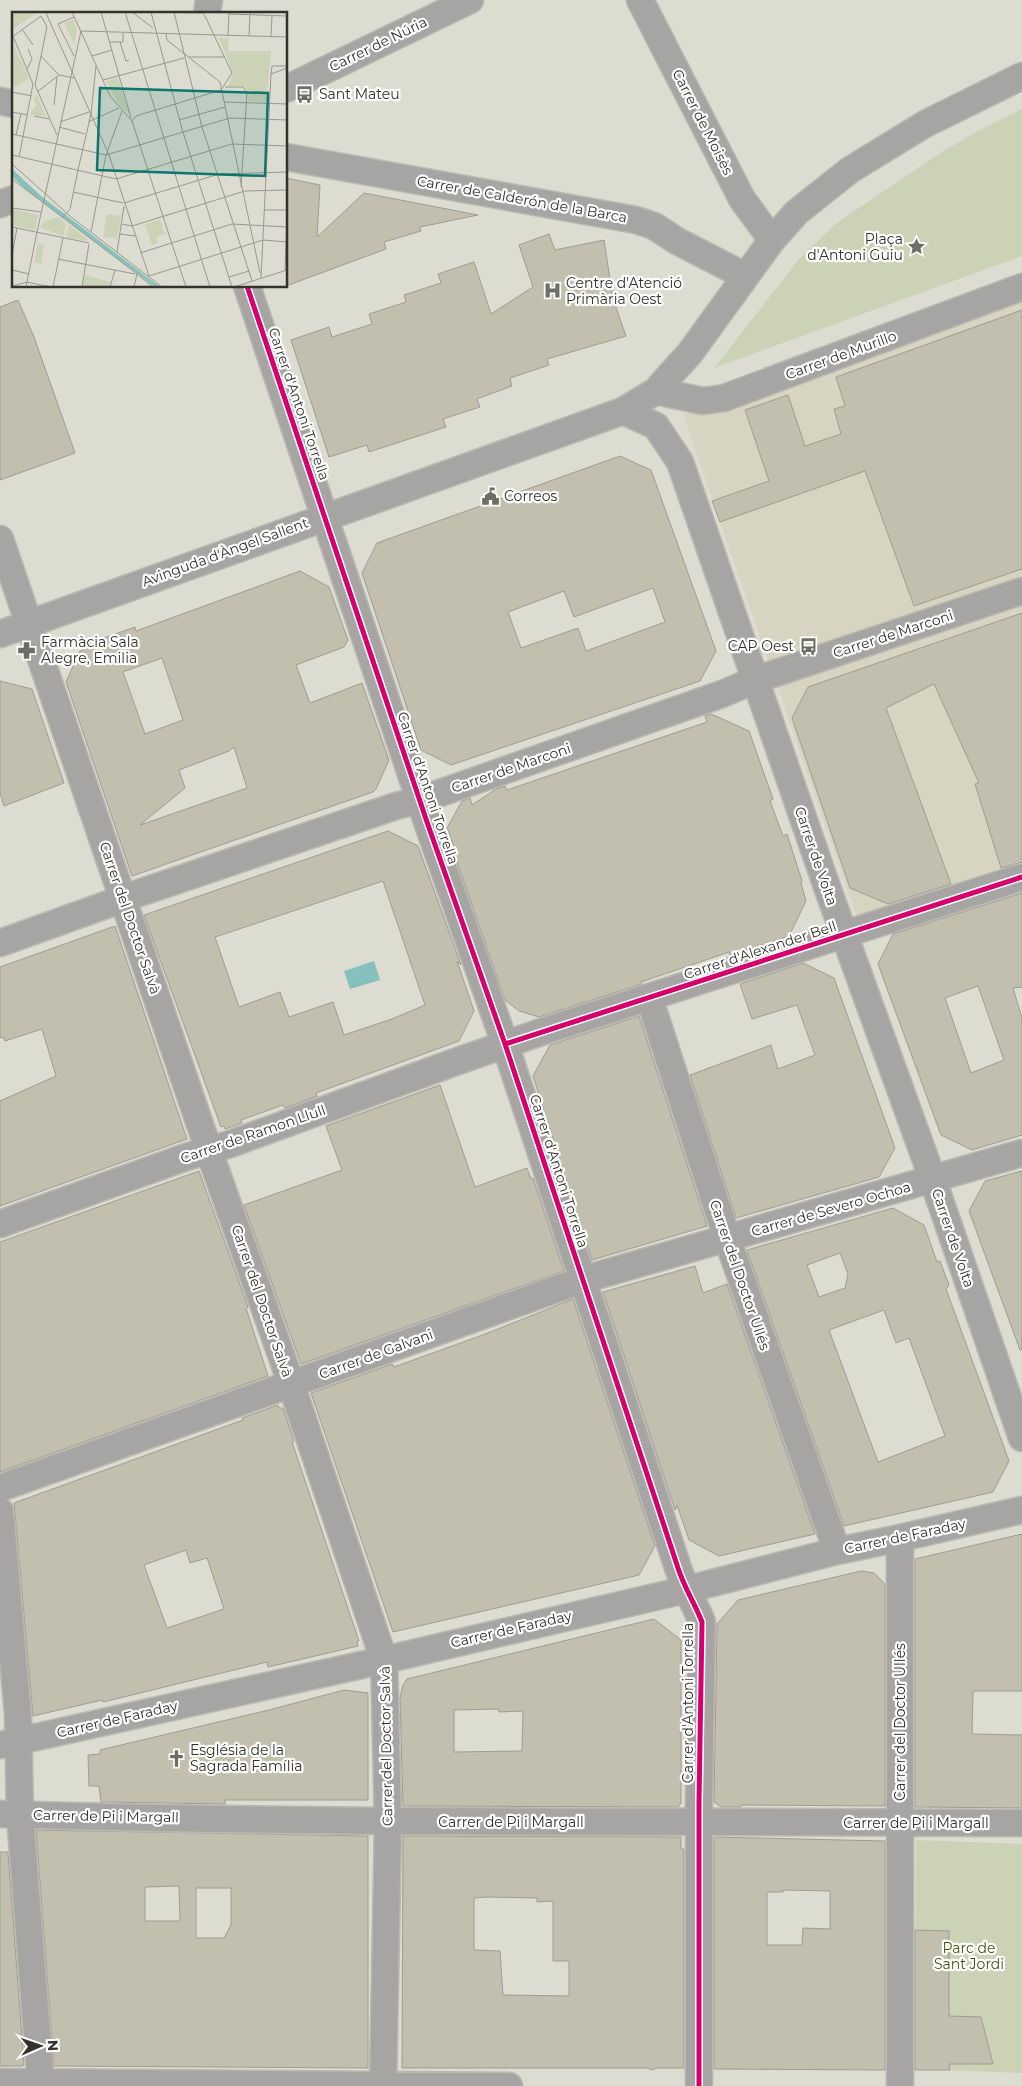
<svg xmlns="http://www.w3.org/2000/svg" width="1022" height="2086" font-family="Montserrat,sans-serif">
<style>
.built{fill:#d7d4c1}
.green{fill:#ccd2b6}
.water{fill:#86c0bd}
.building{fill:#c2bfae;stroke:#9e9c94;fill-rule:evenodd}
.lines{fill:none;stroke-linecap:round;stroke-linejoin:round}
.minor-casing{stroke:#bab9b1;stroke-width:29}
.minor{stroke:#a7a5a4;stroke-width:26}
.cycleway-casing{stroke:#fff;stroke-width:8}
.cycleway{stroke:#d6006c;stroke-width:5}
.labels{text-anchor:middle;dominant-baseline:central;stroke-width:4.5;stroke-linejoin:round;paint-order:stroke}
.street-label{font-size:14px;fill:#33322b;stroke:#fff}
.poi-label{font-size:14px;fill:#33322b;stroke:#fff;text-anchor:start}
.park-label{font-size:14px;fill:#495513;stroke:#fff}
.inset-road{fill:none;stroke:#99988f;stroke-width:1}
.view{fill:#0f766e;fill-opacity:0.15;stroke:#0f766e;stroke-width:2.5}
.inset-edge{fill:none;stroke:#33322b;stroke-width:2.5}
</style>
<rect width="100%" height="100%" fill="#dddcd1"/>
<path class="built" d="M1022,299V861L857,917L683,414Z"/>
<path class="green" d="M1022,109V256L714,368L800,258L838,222L942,152L978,131Z
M916,1840L1022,1844V2073L915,2069Z"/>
<path class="water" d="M374,961L380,980L350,989L344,971Z"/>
<path class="building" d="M286,178L320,185L317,237L364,193L478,215L420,227L421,231L384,242L386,249L286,286Z
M549,234L555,250L604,240L613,299L626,336L547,359L549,365L510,378L512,386L477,399L480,407L443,419L446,427L369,452L367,445L329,457L291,340L329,327L332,337L372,324L369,314L406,302L404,295L441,283L438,274L474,262L491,314L533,287L519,245Z
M18,300L34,337L75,453L0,480V307Z
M1022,310V569L914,606L865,471L720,522L712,501L769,481L745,410L788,395L805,446L841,434L834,409L845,406L836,377Z
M620,456L651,470L716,651L700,681L451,765L421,750L362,573L377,543ZM653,588L665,622L586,651L578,628L521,648L508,612L564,591L574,617Z
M300,571L329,587L348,640L344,647L296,665L310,703L362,683L389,760L376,789L373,792L321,810L132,876L66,682L80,651L91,647L90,643L135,627L136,631ZM162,658L183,720L145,734L123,672ZM234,747L247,788L140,825L185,788L179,770L229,751Z
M1022,613V862L1001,868L975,784L979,783L934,684L886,708L951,884L888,904L850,888L792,718L808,687Z
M0,681L32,689L64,783L4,806L0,793Z
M711,714L749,731L773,799L770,801L783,836L787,834L802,881L801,883L806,901L789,936L730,955L729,952L641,982L642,984L539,1017L519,1011L505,1000L452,848L454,847L447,828L462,801L470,798L472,805L496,789L505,786L507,790L707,722L705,716Z
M388,831L418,846L461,965L457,961L474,1011L459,1041L316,1093L317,1096L285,1108L283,1105L241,1120L242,1123L225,1129L224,1126L221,1127L144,915ZM383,881L425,1005L392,1019L344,1035L333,1002L289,1017L280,992L239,1007L215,937Z
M1022,893V987L1013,988L1022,1018V1135L972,1150L941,1135L878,964L893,934ZM978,986L1004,1060L971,1073L945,998Z
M115,926L187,1139L0,1206V1101L56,1076L42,1029L5,1041L3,1037L0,1038V967Z
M803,963L834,978L895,1148L879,1177L736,1218L690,1075L771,1045L778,1069L815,1055L797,1005L752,1019L740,984Z
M639,1016L707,1226L592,1260L533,1076L550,1045Z
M440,1085L475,1187L527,1168L531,1179L533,1178L564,1271L301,1364L244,1205L342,1170L326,1126Z
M199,1171L248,1307L246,1308L268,1376L0,1472V1242Z
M1022,1171V1350H1020L969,1211L985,1181Z
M893,1208L924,1225L937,1262L940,1261L949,1285L946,1289L1009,1461L993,1492L844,1526L747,1250ZM840,1253L848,1274L845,1288L819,1297L807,1265ZM884,1310L896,1343L909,1338L945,1436L878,1462L829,1330Z
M695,1266L703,1293L727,1284L815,1534L719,1556L689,1540L677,1505L675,1510L603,1292Z
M573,1299L655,1546L639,1575L393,1632L311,1393L392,1364L394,1367L488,1333Z
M278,1405L279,1408H283L294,1441L292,1442L359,1641H357L358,1646L268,1667L267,1662L103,1702L102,1700L33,1716L14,1503L243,1420L242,1418ZM186,1550L190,1563L207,1558L224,1609L167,1628L144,1565Z
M1022,1534V1691H973L972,1734L1022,1735V1808L915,1807V1559Z
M861,1571L874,1573L885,1584V1806L741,1805V1807H721L714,1802L717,1624L738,1600Z
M654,1619L681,1640V1803L678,1807L403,1806L400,1698L403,1685L407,1679ZM498,1709L499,1712L523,1711L522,1751L454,1752V1710Z
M344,1690L368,1693V1800H225V1804L101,1802L99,1786H89L88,1755L100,1754V1750L269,1710Z
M36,1830L368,1836V2068L54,2066ZM179,1886L180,1921H145V1887ZM196,1888H231V1925L224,1938H196Z
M403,1836L681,1837V1849H684V2068H657L652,2070L647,2068H402ZM487,1897L537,1898V1902L553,1901V1961H569V1996L503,1995L500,1951L474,1950V1898Z
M714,1837L885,1841V2070L714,2069ZM783,1890L830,1891V1929L803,1928L802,1945H767V1892H783Z
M0,1852H8L24,2065L21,2066H0Z
M915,1930L949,1931V2016L981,2017L993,2064H949L950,2070H915Z"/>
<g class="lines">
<defs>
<path id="minor" d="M640,0L742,199L772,240
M207,14L209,0
M286,89L470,0
M0,101L14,104
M286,157L636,220L654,226L677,241L745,276
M0,204L14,199
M247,286L427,822L505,1044L678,1568C684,1587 695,1604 702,1622L699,1802V2086
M656,391L703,401L724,398L1022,287
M623,411L656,426L680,462L827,887L933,1180L1022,1438
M0,539L209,1151L284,1363L384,1660L388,1821L383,2086
M0,634L623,411L656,391L670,375L690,353L772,240L797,212L850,170L925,124L1022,76
M0,943L142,892L396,806L420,800L722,694L755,680L1022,591
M649,997L727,1238L837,1551
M0,1224L186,1157L230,1144L458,1061L547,1030L1022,877
M0,1488L582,1280L1022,1153
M0,1511L18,1715L20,1815L41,2086
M0,1745L384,1660L685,1590L837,1551L900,1538L1022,1510
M0,1814C341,1825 681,1820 1022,1823
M0,2082L509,2086
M900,2086V1538"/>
</defs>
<use href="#minor" class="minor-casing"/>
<use href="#minor" class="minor"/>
<defs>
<path id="cycleway" d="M247,286L427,822L505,1044L678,1568C684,1587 695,1604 702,1622L699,1802V2086
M505,1044L1022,877"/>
</defs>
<use href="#cycleway" class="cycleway-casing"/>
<use href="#cycleway" class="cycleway"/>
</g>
<defs>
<symbol id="bus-bare" viewBox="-9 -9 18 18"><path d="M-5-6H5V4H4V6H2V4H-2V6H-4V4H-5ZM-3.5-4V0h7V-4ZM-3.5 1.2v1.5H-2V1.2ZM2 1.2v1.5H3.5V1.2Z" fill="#6e6e65" stroke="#fff" stroke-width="2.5" paint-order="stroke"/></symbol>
<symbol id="sight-bare" viewBox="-9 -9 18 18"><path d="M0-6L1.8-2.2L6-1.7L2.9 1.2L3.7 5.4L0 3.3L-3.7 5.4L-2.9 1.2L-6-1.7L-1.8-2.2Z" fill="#6e6e65" stroke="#fff" stroke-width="2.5" paint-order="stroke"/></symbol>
<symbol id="hospital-bare" viewBox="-9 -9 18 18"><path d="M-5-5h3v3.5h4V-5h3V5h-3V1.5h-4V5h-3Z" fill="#6e6e65" stroke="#fff" stroke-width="2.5" paint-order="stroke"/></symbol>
<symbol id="civic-bare" viewBox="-9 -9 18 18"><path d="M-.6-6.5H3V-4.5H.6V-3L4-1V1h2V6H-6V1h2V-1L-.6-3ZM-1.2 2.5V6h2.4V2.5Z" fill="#6e6e65" stroke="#fff" stroke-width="2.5" paint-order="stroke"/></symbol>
<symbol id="pharmacy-bare" viewBox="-9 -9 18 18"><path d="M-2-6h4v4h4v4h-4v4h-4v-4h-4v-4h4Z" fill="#6e6e65" stroke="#fff" stroke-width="2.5" paint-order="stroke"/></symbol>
<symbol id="church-bare" viewBox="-9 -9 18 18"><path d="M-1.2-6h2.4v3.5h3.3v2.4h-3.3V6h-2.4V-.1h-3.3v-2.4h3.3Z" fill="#6e6e65" stroke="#fff" stroke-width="2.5" paint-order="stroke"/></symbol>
</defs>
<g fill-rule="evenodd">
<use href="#bus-bare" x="292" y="82" width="25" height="25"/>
<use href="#sight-bare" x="904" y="234" width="25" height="25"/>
<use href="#hospital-bare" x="540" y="278" width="25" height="25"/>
<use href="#civic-bare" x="478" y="484" width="25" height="25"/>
<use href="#bus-bare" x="796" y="634" width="25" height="25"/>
<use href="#pharmacy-bare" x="14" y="638" width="25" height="25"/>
<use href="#church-bare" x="164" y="1746" width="25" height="25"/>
</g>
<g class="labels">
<g class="street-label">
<text transform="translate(378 44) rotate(-26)">Carrer de Núria</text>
<text transform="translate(703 122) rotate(63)">Carrer de Moisès</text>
<text transform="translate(522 199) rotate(10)">Carrer de Calderón de la Barca</text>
<text transform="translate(841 355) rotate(-20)">Carrer de Murillo</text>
<text transform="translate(299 404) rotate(71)">Carrer d'Antoni Torrella</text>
<text transform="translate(225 552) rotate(-20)">Avinguda d'Àngel Sallent</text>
<text transform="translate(893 634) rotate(-18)">Carrer de Marconi</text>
<text transform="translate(511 768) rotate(-19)">Carrer de Marconi</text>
<text transform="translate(428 788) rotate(71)">Carrer d'Antoni Torrella</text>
<text transform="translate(816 856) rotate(71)">Carrer de Volta</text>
<text transform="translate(130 918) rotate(71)">Carrer del Doctor Salvà</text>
<text transform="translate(760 950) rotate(-18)">Carrer d'Alexander Bell</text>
<text transform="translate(253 1134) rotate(-19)">Carrer de Ramon Llull</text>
<text transform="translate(559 1171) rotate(72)">Carrer d'Antoni Torrella</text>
<text transform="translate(831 1209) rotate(-16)">Carrer de Severo Ochoa</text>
<text transform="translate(953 1238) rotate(71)">Carrer de Volta</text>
<text transform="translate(740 1275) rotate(71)">Carrer del Doctor Ullés</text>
<text transform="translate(262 1301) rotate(71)">Carrer del Doctor Salvà</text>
<text transform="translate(376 1354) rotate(-20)">Carrer de Galvani</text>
<text transform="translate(905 1536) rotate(-12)">Carrer de Faraday</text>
<text transform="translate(511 1629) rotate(-13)">Carrer de Faraday</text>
<text transform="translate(688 1703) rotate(-90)">Carrer d'Antoni Torrella</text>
<text transform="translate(117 1719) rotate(-13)">Carrer de Faraday</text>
<text transform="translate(900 1722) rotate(-90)">Carrer del Doctor Ullés</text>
<text transform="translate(386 1746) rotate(-91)">Carrer del Doctor Salvà</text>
<text transform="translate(106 1816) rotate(1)">Carrer de Pi i Margall</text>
<text x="511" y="1822">Carrer de Pi i Margall</text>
<text x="916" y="1823">Carrer de Pi i Margall</text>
</g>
<g class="poi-label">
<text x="319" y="94">Sant Mateu</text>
<text x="903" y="239" text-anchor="end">Plaça<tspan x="903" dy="16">d'Antoni Guiu</tspan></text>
<text x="566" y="283">Centre d'Atenció<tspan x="566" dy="16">Primària Oest</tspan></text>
<text x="504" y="496">Correos</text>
<text x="41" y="642">Farmàcia Sala<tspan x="41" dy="16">Alegre, Emilia</tspan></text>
<text x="794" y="646" text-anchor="end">CAP Oest</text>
<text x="190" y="1750">Església de la<tspan x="190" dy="16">Sagrada Família</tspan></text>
</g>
<g class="park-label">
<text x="969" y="1948">Parc de<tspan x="969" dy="16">Sant Jordi</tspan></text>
</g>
</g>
<g transform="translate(12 12)">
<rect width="275" height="275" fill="#dddcd1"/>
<path d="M0,0H26L0,18ZM61,7L65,19L62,32L52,11ZM207,26H217L216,39H259L254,90L236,89L237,80L232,74H216L221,61ZM2,34L17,66L5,74L0,73ZM106,66L117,101L106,91L94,69ZM23,83H25L34,105L18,102L25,92L22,90ZM0,197L26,203L23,218L0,213ZM95,202L109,204L105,227L91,225ZM46,205L54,212L51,224L28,215L33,209ZM148,208L153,222L144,225L146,231L140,233L133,212ZM57,213L75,227V229L54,225ZM26,231L32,233L29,252L22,250ZM73,263L98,270L97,275H71Z" fill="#ccd2b6"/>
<path d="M0,157L29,184L148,275H143L12,176L0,164Z" fill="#86c0bd"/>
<path class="inset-road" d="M60,0L98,84L120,109L174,275M89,0L119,106M113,0L198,275M120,0L141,16M162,0L190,115L240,269M34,1L97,143L137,264L251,228L275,230M192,1L139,0L170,117L220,275M192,2L220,61L209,78M217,2L275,4M29,4L35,15L23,73L45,123M62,5L46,12L62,44M10,17L21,33M154,22L155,28L208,70L248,261M1,24L21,72L7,145M216,24L217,0M237,24L238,0M0,25L29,4M259,25L260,4M97,30H111V21M108,30L114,49L117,48M29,44L47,63M80,44L100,38M177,45H213M275,54H260L259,62L275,56M15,57L20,47L16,37M91,68L172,46M213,75H231L235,80L229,175M0,80L20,84M25,80L47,63L62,66M212,90L275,92M42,93L45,65M0,100L16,103M22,104L37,107M167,108L213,95M120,109L124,104L209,78M48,110L77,100M76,110L107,96M47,115L73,122M0,122L94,143L218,106L275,108M4,123L9,102M0,143L104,167L220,132L275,134M0,152L58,204L150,275M0,167L125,262L122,275M61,180L111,191M112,191L207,162L275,160M0,196L29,200M252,198H275M50,206L58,197L66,158L79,102L84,54M110,212L120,214L233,179L275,178M0,215L77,231M25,220L69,19L275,25M79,220L94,143L110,99M108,222L123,224M105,240L112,194M128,241L220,212L275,215M0,243L5,216M46,247L123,262M0,258L17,262M273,258L275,204M125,262L141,275M217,265L237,259M249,266L259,62M0,274L15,270L39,275M14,275L25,220M41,275L51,226M70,275L77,232M98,275L103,258M222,275L275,258"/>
<path class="view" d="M88,76L256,81L253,164L85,158Z"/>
<rect width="275" height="275" class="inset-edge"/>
</g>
<g transform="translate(40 2046) rotate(88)" stroke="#ffffff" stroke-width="4" paint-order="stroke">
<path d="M0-4L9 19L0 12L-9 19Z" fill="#33322b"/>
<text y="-8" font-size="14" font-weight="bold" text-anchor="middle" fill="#33322b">N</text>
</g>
</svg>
